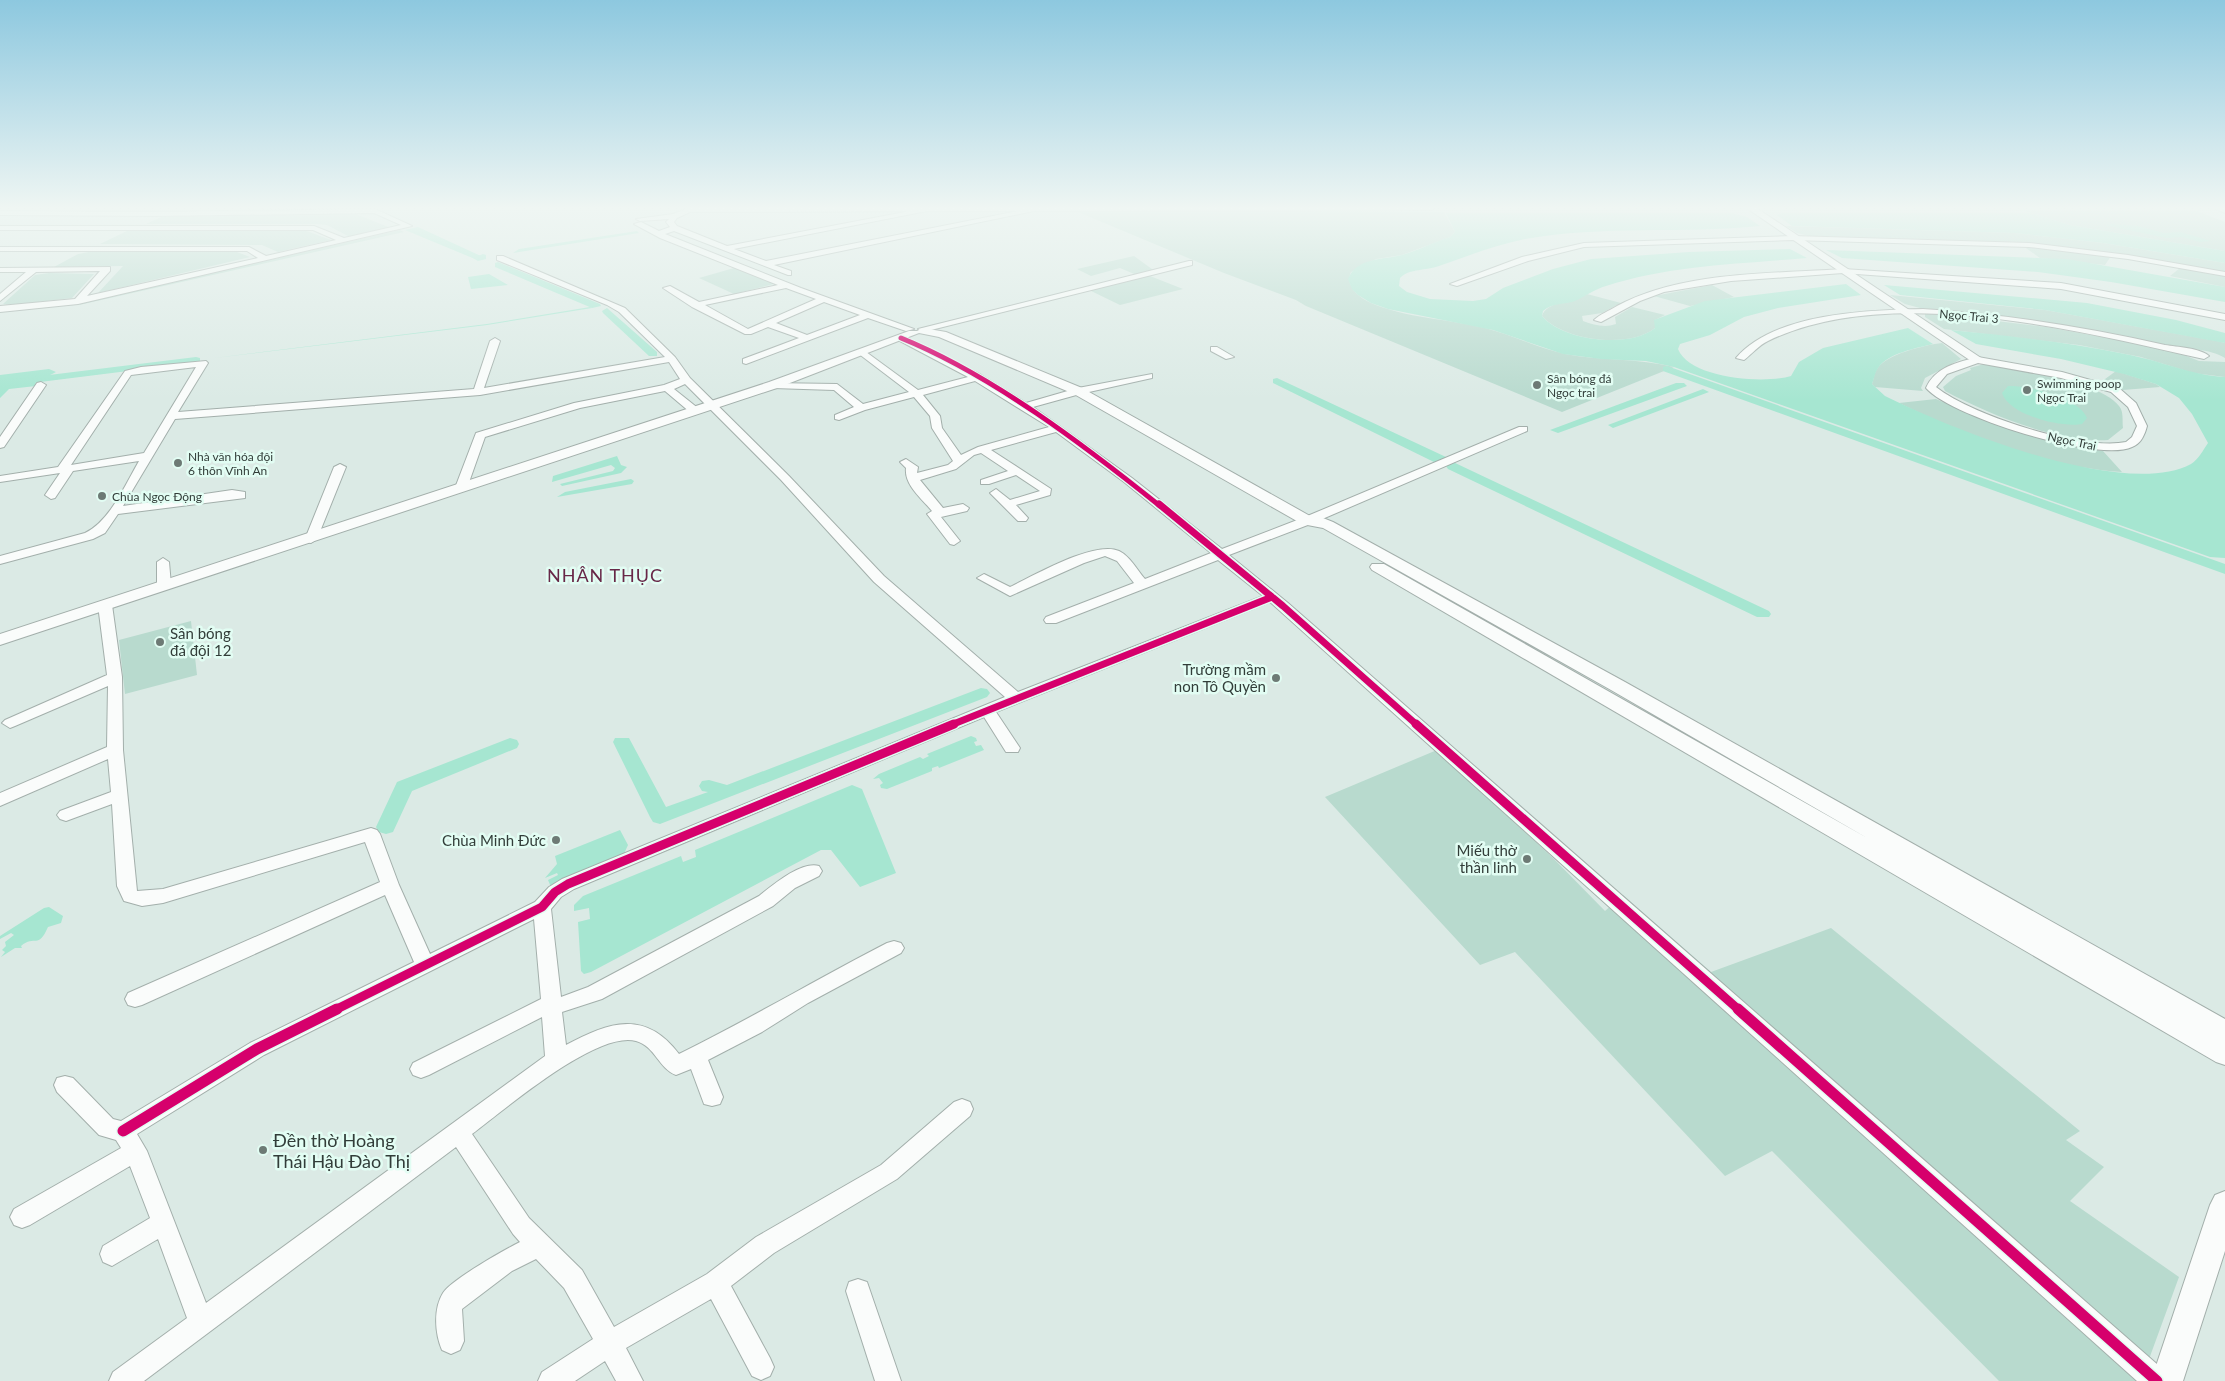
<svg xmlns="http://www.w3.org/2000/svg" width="2225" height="1381" font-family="Lato,sans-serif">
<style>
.green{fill:#b8dace}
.water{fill:#a6e6d1}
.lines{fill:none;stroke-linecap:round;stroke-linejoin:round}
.canal{fill:#a6e6d1;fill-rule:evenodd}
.minor-casing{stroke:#a3afab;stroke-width:2}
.tertiary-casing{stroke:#a3afab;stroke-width:2}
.secondary-casing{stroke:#a3afab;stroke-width:2}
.minor{fill:#fafcfb;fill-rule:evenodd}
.tertiary{fill:#fafcfb;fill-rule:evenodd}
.secondary{fill:#fafcfb;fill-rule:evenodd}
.cycleway-far3-casing{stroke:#e2fdf3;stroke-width:7}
.cycleway-far2-casing{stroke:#e2fdf3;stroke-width:10}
.cycleway-far1-casing{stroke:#e2fdf3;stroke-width:12}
.cycleway-casing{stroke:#e2fdf3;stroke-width:14}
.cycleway-far3{stroke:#d6006c;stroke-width:5}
.cycleway-far2{stroke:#d6006c;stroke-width:7}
.cycleway-far1{stroke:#d6006c;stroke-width:9}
.cycleway{stroke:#d6006c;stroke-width:11}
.poi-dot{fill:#6d7a75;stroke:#e2fdf3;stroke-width:2}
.labels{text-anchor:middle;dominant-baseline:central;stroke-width:5;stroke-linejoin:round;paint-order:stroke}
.far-street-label{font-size:12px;fill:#323d39;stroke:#e2fdf3}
.far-poi-label{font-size:12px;fill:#323d39;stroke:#e2fdf3;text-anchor:start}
.poi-label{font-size:15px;fill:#323d39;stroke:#e2fdf3;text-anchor:end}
.quarter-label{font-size:18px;letter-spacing:1px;fill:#682848;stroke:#e2fdf3}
.near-poi-label{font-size:18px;fill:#323d39;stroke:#e2fdf3;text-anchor:start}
</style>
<rect width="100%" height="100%" fill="#dbeae5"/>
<path class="green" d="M2025,211H2197L2225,222V251L2070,225Z
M172,212L353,213L391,228L350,237L327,225L318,224H146Z
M1078,212H1444L1455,232L1450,237L1402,255L1376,259L1351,272C1345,286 1358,297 1371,303C1406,318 1448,319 1485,328C1512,335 1538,348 1565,354C1601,361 1638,358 1674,367L1562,412L1306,306L1296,300L1224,273Z
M1786,226L2015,233L2103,243L2225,263V273L2077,248L2020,242L1809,236L1797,233Z
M140,230H304L331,240L278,252L262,245L100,244L127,231Z
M400,230L404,232L79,305L81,303Z
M2023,246L2111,256L2105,265L2040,258Z
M94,251L237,252L250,257L98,293L123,266L54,267L78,254Z
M1134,256L1156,272L1150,276L1183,289L1120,305L1087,289L1139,276L1120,268L1091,276L1077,269Z
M734,268L774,284L734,294L699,278Z
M2180,268L2225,276V287L2170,276Z
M49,273L94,274L72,298L12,305L3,304L35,275Z
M1712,285L1734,297L1690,306L1654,296Z
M1587,294L1621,303L1602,313L1582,316L1583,321C1594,325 1605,328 1616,324L1615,317L1632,307L1665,315L1655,320V328C1629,349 1564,341 1542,316C1546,302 1574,300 1587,294Z
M1890,295L2045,310L2217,341L2225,343V358C2209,348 2187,350 2169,346C2086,329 2004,317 1920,308L1905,304Z
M1929,313L2046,327L2114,339L2179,353L2199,361L2225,362V377L2193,373L2141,357L2079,345L1944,329L1925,317V314Z
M1942,343L1961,359L1925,378L1921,388L1923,391L1875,387L1872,384C1874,379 1874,373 1877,369C1886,354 1925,345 1942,343Z
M1984,364C2014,369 2102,382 2119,406C2124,412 2122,420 2123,428L2108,440C2058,443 1988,414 1945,391L1943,387L1956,376L1971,370L1970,368Z
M2116,371L2156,384L2160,387L2123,390L2101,382Z
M1936,399L1994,424L2054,442L2103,451L2122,472C2049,468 1964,435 1899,403Z
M191,621L197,675L125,694L119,640Z
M1437,750L1554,859L1605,911L1623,895L1711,972L1831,928L2080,1131L2066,1140L2104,1167L2070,1201L2179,1277L2141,1381H1999L1772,1151L1725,1176L1515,952L1480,965L1325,797Z"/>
<path class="water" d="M1446,213H1732L1747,217L1760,226C1682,234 1603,225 1525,239C1495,245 1468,256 1439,266C1426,271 1410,268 1400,278L1399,286L1407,292L1430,299L1473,301L1486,299L1503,288L1553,269L1591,259L1689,252L1790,249L1807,258C1740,264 1670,265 1606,286C1595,289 1586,296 1575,301C1564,305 1553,302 1543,311L1542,316C1563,341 1629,349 1655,328L1654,320L1705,301L1846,284L1861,295L1778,308L1744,317L1710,335L1680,344L1678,349C1690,379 1765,384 1791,376L1799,362L1823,348L1908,328L1933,344C1917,348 1888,353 1878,368C1875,372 1874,379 1872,384L1885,396C1949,428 2124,500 2191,464C2199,459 2203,450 2208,443L2192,414L2179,398L2156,384L2124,374L2061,359L1976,344L1951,330C2010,336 2067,342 2125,354C2159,360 2190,375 2225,377V558L2210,557L1674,367L1646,361L1601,359L1563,354L1493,330L1388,309L1371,303L1358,295L1352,289L1348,279C1357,257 1383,260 1402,255C1419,250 1434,242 1450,237L1455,232Z
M1782,213H2031L2070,225L2225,251V263L2103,243L2015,233L1792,226L1777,215Z
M2112,224L2139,226L2163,233L2180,232L2211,241L2200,242L2182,237L2166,238L2105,225Z
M418,227L483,257L475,259L405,230Z
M637,231L639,233L513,253L519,249Z
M1826,250L2067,259L2225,287V302L2111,282L2038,272L1842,258Z
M489,274L508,285L471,289L468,277Z
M1884,285L2087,303L2176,320L2225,333V343L2045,310L1900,295Z
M590,307L592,308L487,325L214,358L487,324Z
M49,369L56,372L35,383L38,384L36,386L9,389L0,398V375Z
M1676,383H1684L1687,386L1558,433L1550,430Z
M2008,386C2027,385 2080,398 2087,418L2082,424C2061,428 2009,415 2002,393Z
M1703,389L1709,392L1613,428L1608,425Z
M617,456L621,465L627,467L621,473L562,486L560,484L613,471L615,468L611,465L552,482L553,476Z
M631,479L634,481L632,484L557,497L565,492Z
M971,736L976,738L977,741L974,742L976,746L981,745L984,750L939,768L938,766L932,768V771L887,789L881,788L880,785L883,783L879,778L873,779L879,774L920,757L923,759L929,756L927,754Z
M852,785L862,789L896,873L860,887L831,850H821L591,972L584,974L581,971L578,922L590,919L589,908L574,911V905L583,896L681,856L683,862L696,857L695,850Z
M620,830L628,845L623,856L551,887L548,880L558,875L557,873L545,878L557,864L555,856Z
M49,907L63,916L61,923L48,927C38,950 35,934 21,946L22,948H15L1,957L5,952L2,950L6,946L5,942L14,935L11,933L0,939V936L44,908Z"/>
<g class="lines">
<path class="canal" d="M483,254L486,255V259L478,261L473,258Z
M498,262L600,304L601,306L592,308L495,267V263Z
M607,308L657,352V356H649L603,313L602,311Z
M196,357L200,358V362L0,387V381Z
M1667,366L2225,564V574L1663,371V367Z
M1277,378L1446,457L1448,460L1441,464L1436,463L1273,383V379Z
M1453,462L1769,611L1771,614L1769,617H1757L1448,469L1446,466L1448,463Z
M981,688L987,689L990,693L987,697L660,824L653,822L650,817L613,742L615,738H629L666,807L708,792L702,791L699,786L702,781L709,780L727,785Z
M510,738L517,740L519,744L517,748L412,791L393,832L386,834L379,832L376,827L397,782Z"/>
<defs>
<path id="minor" d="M691,207H701L677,218L674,222L677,226L727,246L931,207L942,208L734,249L766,261L1038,207L1048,208L774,265L791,271V275H788L674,231L665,234L801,288L914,329L906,331L868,318L746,364L743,363V359L799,338L768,327L751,334H745L692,307L663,288L670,286L699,302L778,285L660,238L634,224L641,222L659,231L670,227L666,222L669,219L640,221L636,219L673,214ZM786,288L816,299L748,329L705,305ZM824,302L860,315L807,335L776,323Z
M2213,207L2225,208V213L2214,208Z
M375,209L412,226L78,304L0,312V306L75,299L100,271L36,272L0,301V294L26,272H0V268L110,267V271L87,296L258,258L247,251H0V247H249L266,256L336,240L313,230H0V226H314L344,238L401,225L374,213L155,216L0,215V211L155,212Z
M1792,236L2029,243L2128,255L2225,272V276L2128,259L2029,247L1792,240L1584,247L1528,261L1457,286L1450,284L1522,257L1584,243Z
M497,256H503L625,308L675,357L690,378L789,476L884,576L1018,692L1263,596L1218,560L1056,623H1046L1044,620L1046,617L1134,583L1117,561L1105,556L1084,563L1010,596L977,578L984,574L1010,587C1033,576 1095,540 1119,551C1130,556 1137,570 1145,579L1211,553L1124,482L1056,432L991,450L1051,489L1050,495L1016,505L1028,518L1026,521H1018L990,493L996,489L1010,500L1040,491L1016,475L989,484H981V480L1008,471L981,453L974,455L956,469L920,480L943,508L963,504L969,508L967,511L941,517L960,541L954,545L950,544L927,514L932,511C922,499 904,485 906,468L900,462L906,459L918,467L917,473L948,465L953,461L932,428L930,416L914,397L865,410L839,420L835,419V415L854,407L834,390L773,388L769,387V383L837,384L863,404L909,392L859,354L857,352L862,349L918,390L968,377L898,340L896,338L901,335L981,375L1026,403L1078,388L1152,374V378L1080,394L1033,407L1132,478L1222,549L1305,517L1519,427H1527V431L1313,523L1229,555L1288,603L2166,1372L2170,1381H2137L1270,602L996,712L1020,748L1018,752H1006L984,717L574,889L561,897L551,909L561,997L588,987L759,896C773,885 801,861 819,866L822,871L819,876L795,888L773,906L602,999L562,1012L566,1045C609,1022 645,1009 679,1054C750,1019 817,979 887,943L894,941L901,943L904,948L901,953L808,1003L762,1032L708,1060L723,1097L720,1104L712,1106L704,1104L691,1069L676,1075C659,1069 655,1046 636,1041C597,1030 504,1110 472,1134L529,1218L582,1270L614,1327L707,1274L756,1237L881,1165L954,1102L962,1099L970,1102L973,1109L970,1116L897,1179L774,1253L731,1286L770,1358L774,1367L770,1376L761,1380L752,1376L711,1299L626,1348L643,1381H616L605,1361L575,1381H538L542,1372L593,1339L564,1288L536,1259L512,1271L462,1309L464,1341L460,1350L451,1354L442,1350C435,1334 433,1309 443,1293C451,1280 504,1250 520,1242L513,1234L456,1147L144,1381H109L113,1372L187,1318L158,1239L112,1266L103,1262L100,1254L103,1246L150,1218L130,1166L30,1225L22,1228L14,1225L10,1217L14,1209L121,1148L116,1140L99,1135L57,1092L54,1085L57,1078L65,1076L73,1078L113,1119L121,1121L250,1043L414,962L385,895L142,1005L135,1007L128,1005L125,999L128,993L380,882L365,842L163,903L142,906L124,901L117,886L112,804L66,821L60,819L57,815L60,811L111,792L108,759L0,806V793L107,747L108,686L15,726L10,728L2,723L5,720L107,675L98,605L100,602L105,601L112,605L122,677L123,750L137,891L163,889L371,828L377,830L380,834L399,885L430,954L535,902L549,887L562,879L1005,697L874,582L781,480L685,384L674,389L699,409V413H691L665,391L580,408L485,437L467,488L461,492L455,488L476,433L574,403L664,385L680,379L669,362L480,395L175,419L123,506L232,490L245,492V498L118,514L105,533L93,539L0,564V556L85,533C110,521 125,485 139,461L73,471L55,498L51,499L45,495L60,473L0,482V476L58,467L125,371L141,367L206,361L208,363L178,412L474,389L490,341L495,338L500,341L484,388L665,357L619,312L607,305L497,260ZM196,367L144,453L71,465L131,375ZM975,381L1049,427L978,447L961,455L942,428L940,416L923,395ZM534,919L541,999L413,1063L410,1069L413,1075L421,1078L429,1075L542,1017L545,1056L206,1303L147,1151L137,1134L264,1055Z
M1189,261H1192V265L923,332L918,329Z
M1843,269L2061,283L2225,314V320L2061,289L1843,273L1731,281L1664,292L1640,301L1601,322L1594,320C1600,314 1609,311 1617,306C1682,271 1770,274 1843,269Z
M1923,309C2005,314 2085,327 2165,345C2177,347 2200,348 2209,356L2204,359C2079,331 1889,282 1768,341C1759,345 1752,354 1744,360L1736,358C1774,313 1868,310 1923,309Z
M1211,347H1217L1234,357L1226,359L1211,351Z
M1978,357L2062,372L2119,388L2136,403L2147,426C2145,434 2141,444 2132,447C2098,463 1950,416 1926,388C1935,367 1958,362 1978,357ZM1978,363L2061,378L2111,392L2128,407L2137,426L2132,437L2126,442C2082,451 1971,415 1936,387L1947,374Z
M41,382L46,385L4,447L0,448V437L37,383Z
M340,464L346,467L317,539L311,543L307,542L305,539L334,467Z
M163,558L169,562L171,585L164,589L157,585V562Z
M858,1279L867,1282L901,1381H875L846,1291L849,1282Z"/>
<path id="tertiary" d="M1745,207H1755L1984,360L1982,363H1974Z
M923,328L946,332L1082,388L1310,516H1318L1333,522L1625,682L2225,1019V1065L2216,1062L1372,570L1370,567L1372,564H1384L1869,839L1611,690L1323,528L1302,524L1074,394L939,337L919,333L777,388L0,645V634L769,382L909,331H917Z
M2225,1191V1251L2183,1381H2151L2210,1205L2215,1195Z"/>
<path id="secondary" d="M688,207H1437L1432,210L692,212L688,211Z"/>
</defs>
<use href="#minor" class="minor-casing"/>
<use href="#tertiary" class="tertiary-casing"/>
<use href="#secondary" class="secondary-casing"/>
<use href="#minor" class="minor"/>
<use href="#tertiary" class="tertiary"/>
<use href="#secondary" class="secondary"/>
<defs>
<path id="cycleway-far3" d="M901,338C992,375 1084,445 1160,506"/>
<path id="cycleway-far2" d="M1159,504L1283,606L1417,725
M951,725L1272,597"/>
<path id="cycleway-far1" d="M1416,724L1739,1010
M335,1010L542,907L555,892L568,884L954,724"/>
<path id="cycleway" d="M1738,1009L2157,1381
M123,1131L257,1049L337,1009"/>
</defs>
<use href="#cycleway-far3" class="cycleway-far3-casing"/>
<use href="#cycleway-far2" class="cycleway-far2-casing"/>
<use href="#cycleway-far1" class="cycleway-far1-casing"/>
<use href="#cycleway" class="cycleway-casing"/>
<use href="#cycleway-far3" class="cycleway-far3"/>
<use href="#cycleway-far2" class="cycleway-far2"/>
<use href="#cycleway-far1" class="cycleway-far1"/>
<use href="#cycleway" class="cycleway"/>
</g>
<linearGradient id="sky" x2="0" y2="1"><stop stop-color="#8dc8df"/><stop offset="0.52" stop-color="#eff6f3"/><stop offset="1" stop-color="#eff6f3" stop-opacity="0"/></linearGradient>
<rect width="2225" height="400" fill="url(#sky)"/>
<g class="poi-dot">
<circle cx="1537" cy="385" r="5"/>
<circle cx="2027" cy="390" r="5"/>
<circle cx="178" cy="463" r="5"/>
<circle cx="102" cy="496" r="5"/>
<circle cx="160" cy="642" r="5"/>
<circle cx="1276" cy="678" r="5"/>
<circle cx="556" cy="840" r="5"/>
<circle cx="1527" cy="859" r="5"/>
<circle cx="263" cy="1150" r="5"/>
</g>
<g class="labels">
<g class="far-street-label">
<text transform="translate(1969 316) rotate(5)">Ngọc Trai 3</text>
<text transform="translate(2072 441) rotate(12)">Ngọc Trai</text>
</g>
<g class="far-poi-label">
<text x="1547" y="378">Sân bóng đá<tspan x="1547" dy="14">Ngọc trai</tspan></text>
<text x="2037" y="383">Swimming poop<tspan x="2037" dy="14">Ngọc Trai</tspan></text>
<text x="188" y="456">Nhà văn hóa đội<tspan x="188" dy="14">6 thôn Vĩnh An</tspan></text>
<text x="112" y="496">Chùa Ngọc Động</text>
</g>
<g class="poi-label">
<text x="170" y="633" text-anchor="start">Sân bóng<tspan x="170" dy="17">đá đội 12</tspan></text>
<text x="1266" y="669">Trường mầm<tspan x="1266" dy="17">non Tô Quyền</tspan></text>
<text x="546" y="840">Chùa Minh Đức</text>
<text x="1517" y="850">Miếu thờ<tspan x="1517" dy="17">thần linh</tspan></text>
</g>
<g class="quarter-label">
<text x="605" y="575">NHÂN THỤC</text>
</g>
<g class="near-poi-label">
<text x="273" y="1140">Đền thờ Hoàng<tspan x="273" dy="21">Thái Hậu Đào Thị</tspan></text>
</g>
</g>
</svg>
